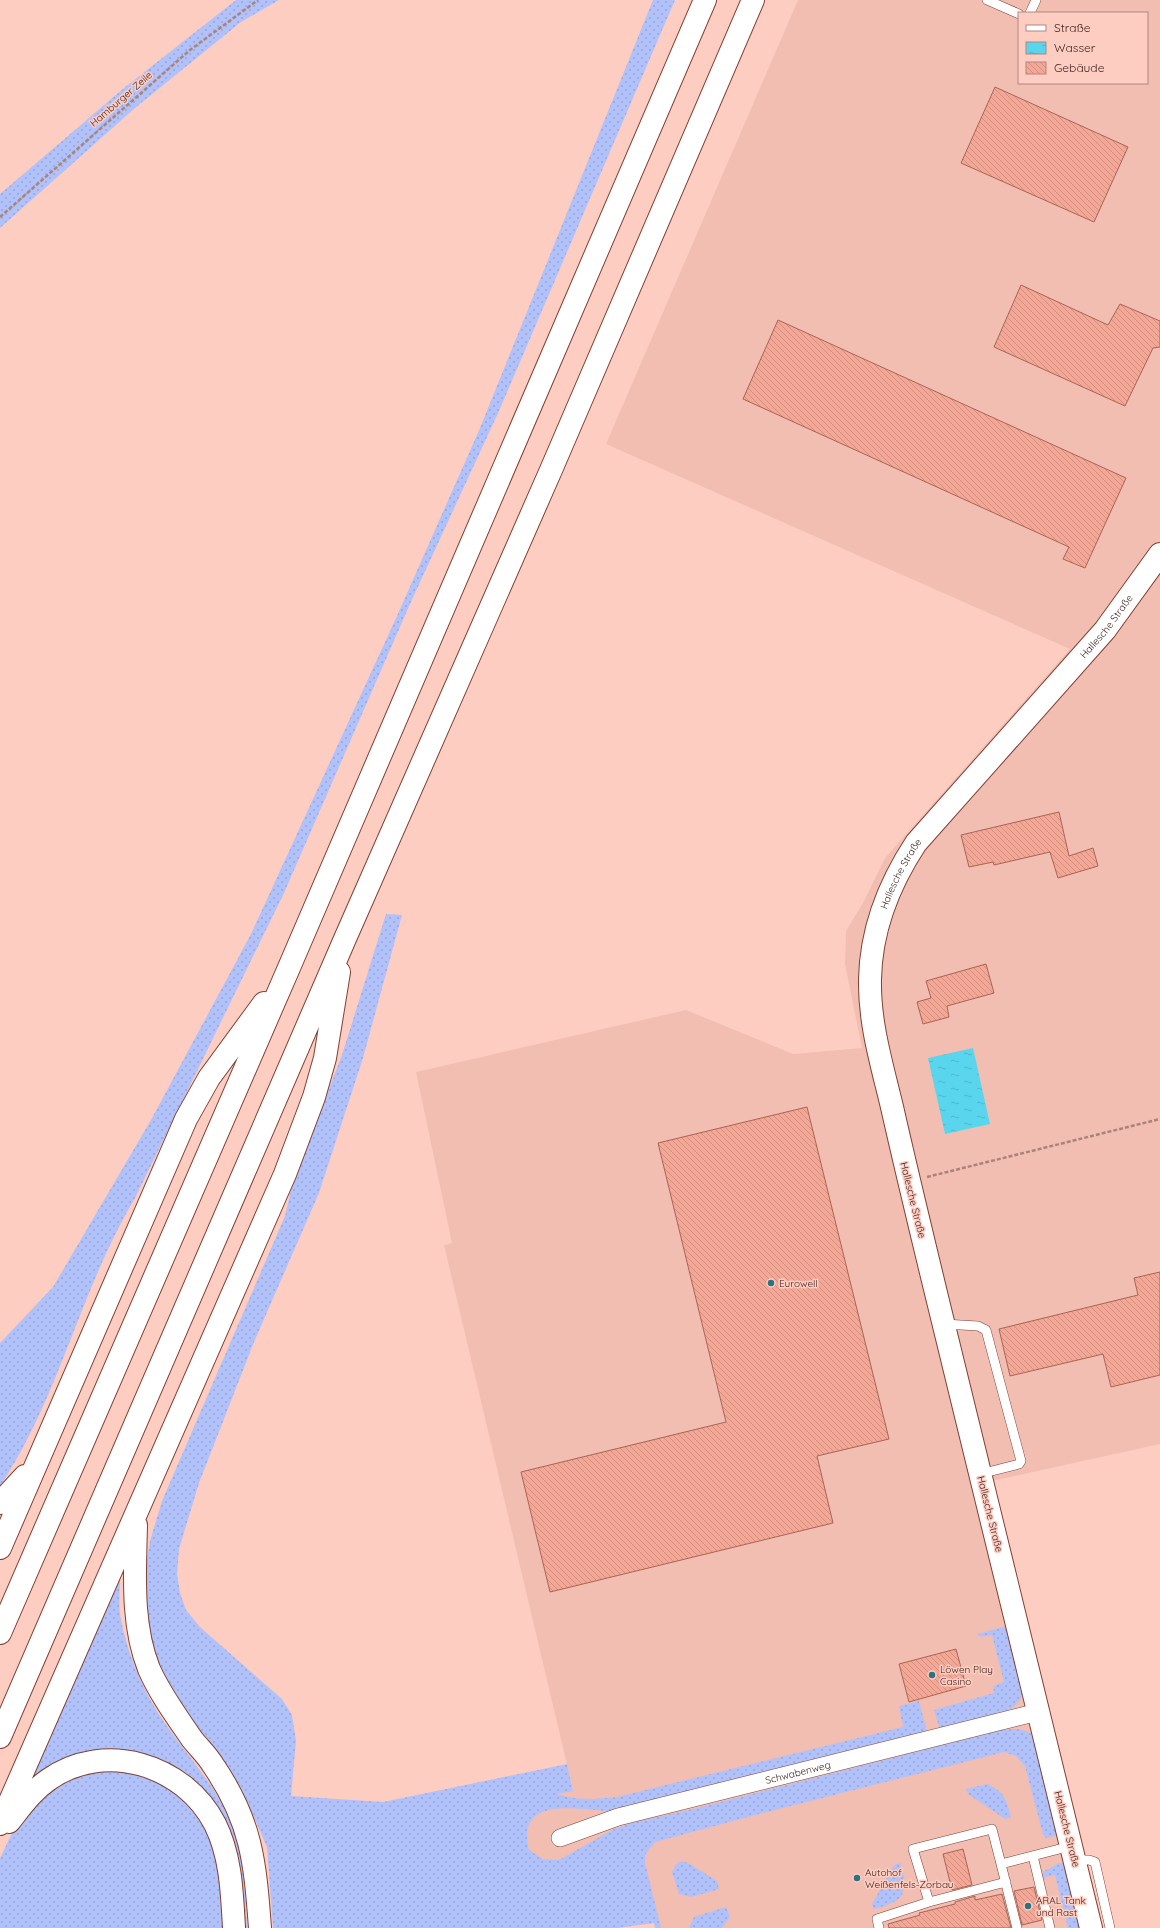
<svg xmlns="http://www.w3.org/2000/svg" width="1160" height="1928" font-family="Quicksand,sans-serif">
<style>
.built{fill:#f2beb2;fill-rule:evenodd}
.grass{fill:url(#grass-dots)}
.water{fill:url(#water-ripples)}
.building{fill:url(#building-back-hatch);stroke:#aa6354}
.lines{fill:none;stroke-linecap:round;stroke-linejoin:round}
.lane-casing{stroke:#823f32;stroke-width:10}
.street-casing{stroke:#823f32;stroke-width:18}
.secondary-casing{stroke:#823f32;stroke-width:24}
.highway-casing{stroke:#823f32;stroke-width:24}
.path{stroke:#ac837a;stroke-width:2.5;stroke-dasharray:4 2;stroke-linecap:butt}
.lane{stroke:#fff;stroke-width:9}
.street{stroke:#fff;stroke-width:17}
.secondary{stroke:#fff;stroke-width:22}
.highway{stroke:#fff;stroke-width:22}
.poi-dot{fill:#2c7280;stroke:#fecdc2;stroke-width:1.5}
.labels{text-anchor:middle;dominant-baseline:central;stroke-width:3;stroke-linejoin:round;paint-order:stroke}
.street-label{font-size:10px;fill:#3a1d17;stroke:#fecdc2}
.poi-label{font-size:10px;fill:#3a1d17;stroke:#fecdc2;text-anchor:start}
</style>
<defs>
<pattern id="grass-dots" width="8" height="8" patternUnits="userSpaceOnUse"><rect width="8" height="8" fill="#b1c1fa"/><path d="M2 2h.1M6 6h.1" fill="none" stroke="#99a5d6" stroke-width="1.8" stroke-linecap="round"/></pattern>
<pattern id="water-ripples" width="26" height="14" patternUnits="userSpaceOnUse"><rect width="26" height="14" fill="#59d6ee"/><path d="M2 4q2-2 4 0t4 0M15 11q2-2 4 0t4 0" fill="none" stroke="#4eb7cb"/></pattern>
<pattern id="building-back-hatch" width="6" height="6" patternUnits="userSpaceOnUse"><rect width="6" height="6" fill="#f5a796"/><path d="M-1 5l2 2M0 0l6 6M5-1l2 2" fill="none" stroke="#d38f81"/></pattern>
</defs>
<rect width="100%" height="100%" fill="#fecdc2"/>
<path class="built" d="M798,0H1160V1444L974,1485L1080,1928H657L655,1923L617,1928H533L513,1800L573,1790L444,1245L452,1243L416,1072L686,1010L793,1054L862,1048L845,964L846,931L863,903L885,858L1070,649L606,444ZM1019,13H1147V83H1019Z"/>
<path class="grass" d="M236,0H279L241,22L135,108L0,228V194L124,88Z
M653,0H675L499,411L410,604L284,893L135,1198C80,1290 59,1398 0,1486V1343L53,1287L151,1120L251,934L397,616L480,428Z
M386,914L402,915L363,1058L319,1193L254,1342L199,1483L179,1549L177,1574L180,1593L186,1610L200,1627L282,1699L292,1715L296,1741L291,1796L383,1802L567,1764L573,1791L557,1794C577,1801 597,1799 617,1797L903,1727L899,1706L919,1701L927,1732L611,1811C579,1810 515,1794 529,1850L543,1859L559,1860L614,1829L631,1823L697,1808L1001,1730C1016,1728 1025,1728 1036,1738L1059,1832L1055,1836L1046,1838L1043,1834L1025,1766L1016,1756L1004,1752L759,1814L655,1842L645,1855V1863L661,1928H655L654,1923L617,1928H273L267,1847L241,1788L182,1706L169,1684L159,1663L151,1638L147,1615L145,1571L150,1541L162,1501L285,1216L293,1181L342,1055Z
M120,1575C120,1589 118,1606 121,1620C127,1650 139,1681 155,1708C178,1746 210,1776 229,1818C244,1852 245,1891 247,1928H243C236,1896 228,1865 221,1833C219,1824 218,1809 213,1801C187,1759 124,1740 78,1754C59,1759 44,1771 28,1782Z
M1010,1625L1024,1687L1020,1700L1011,1709L940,1730L934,1710L994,1693L993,1686L1004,1682L992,1635L980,1637L978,1634Z
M95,1769C106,1769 118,1768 129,1769C146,1771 163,1780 175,1791C221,1830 218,1873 223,1928H0V1858L14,1829L34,1801L62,1780Z
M987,1784C1005,1792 1006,1799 1011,1817L1005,1819L968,1794L966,1789Z
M682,1861L688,1863L717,1881L719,1889L691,1897L679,1894L672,1872L676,1864Z
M900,1863C910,1893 904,1902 874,1909L872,1904L894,1865Z
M1059,1863L1067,1864L1084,1928H1068L1055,1875L1042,1878L1043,1872Z
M726,1907L730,1917L722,1928H689L694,1917Z"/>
<path class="water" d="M973,1048L990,1124L945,1134L928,1058Z"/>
<path class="building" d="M995,87L1128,147L1094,222L961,163Z
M1021,285L1108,325L1120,304L1160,321V347L1153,348L1125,406L994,347Z
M778,320L1126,478L1085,568L1063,559L1069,547L743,399Z
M1059,812L1069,856L1093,848L1098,866L1058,878L1050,852L994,865L993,862L969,867L961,835Z
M986,964L994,993L947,1006L949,1017L923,1024L917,1002L931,998L926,981Z
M807,1107L889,1439L817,1456L833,1523L550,1592L521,1472L726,1422L658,1143Z
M1160,1272V1375L1111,1387L1103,1354L1010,1376L999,1329L1138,1295L1134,1278Z
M956,1649L966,1686L909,1702L899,1664Z
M963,1849L972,1885L952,1890L943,1854Z
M1034,1887L1042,1920L1022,1925L1014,1891Z
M1002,1894L1011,1928H889L888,1924L920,1915L919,1913L955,1904V1902L975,1896V1900Z"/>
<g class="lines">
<defs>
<path id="lane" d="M987,0L1019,14
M1030,13L1036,0
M944,1324L978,1326L986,1330L1021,1461L1019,1464L980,1474
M1033,1856L1050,1928
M1074,1860H1089L1095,1862L1110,1928
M929,1902L913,1849L992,1829L1001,1864
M879,1928L877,1919L929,1902L1006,1882
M1017,1928L1001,1864L1071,1846"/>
<g id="street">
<path id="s1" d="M560,1838L618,1817L1038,1712"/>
</g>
<g id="secondary">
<path id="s2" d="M1091,1928C1039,1716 988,1505 936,1293C921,1231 906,1169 892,1107C882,1065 869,1023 870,979C871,929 889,884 916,843L1105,630L1160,554"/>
</g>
<path id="highway" d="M0,1503L25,1476
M136,1525C135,1573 131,1624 149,1669C160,1694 177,1717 192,1739C199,1748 207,1755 213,1765C252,1822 255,1862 260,1928
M0,1548L186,1119L209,1078L264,1003
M0,1633L288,970L705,0
M0,1737L344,941L551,470L753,0
M9,1822C21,1807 32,1791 48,1780C104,1740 184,1764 215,1824C231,1856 232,1893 234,1928
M0,1824L285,1174L314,1097L325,1058L339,972"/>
</defs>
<use href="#lane" class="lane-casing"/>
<use href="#street" class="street-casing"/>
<use href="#secondary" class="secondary-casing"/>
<use href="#highway" class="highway-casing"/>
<path class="path" d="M0,217L190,50L258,0
M927,1177L1160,1119"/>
<use href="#lane" class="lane"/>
<use href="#street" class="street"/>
<use href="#secondary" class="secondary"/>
<use href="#highway" class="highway"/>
</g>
<g class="poi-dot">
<circle cx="771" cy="1283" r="4"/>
<circle cx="932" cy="1675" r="4"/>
<circle cx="857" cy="1878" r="4"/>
<circle cx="1028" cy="1906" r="4"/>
</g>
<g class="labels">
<g class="street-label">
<text transform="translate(121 99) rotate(-41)">Hamburger Zeile</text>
<text stroke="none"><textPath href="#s2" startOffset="1409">Hallesche Straße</textPath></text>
<text stroke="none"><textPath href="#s2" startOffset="1086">Hallesche Straße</textPath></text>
<text transform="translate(913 1200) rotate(76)">Hallesche Straße</text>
<text transform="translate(990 1514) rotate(76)">Hallesche Straße</text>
<text stroke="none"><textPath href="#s1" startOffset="247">Schwabenweg</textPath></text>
<text transform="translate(1067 1829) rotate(76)">Hallesche Straße</text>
</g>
<g class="poi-label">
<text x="779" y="1283">Eurowell</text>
<text x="940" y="1669">Löwen Play<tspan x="940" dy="12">Casino</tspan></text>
<text x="865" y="1872">Autohof<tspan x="865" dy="12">Weißenfels-Zorbau</tspan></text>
<text x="1036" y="1900">ARAL Tank<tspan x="1036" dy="12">und Rast</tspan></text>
</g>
</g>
<rect x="1018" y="12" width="130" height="72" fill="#fecdc2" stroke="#b0877e"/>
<rect x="1026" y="25" width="20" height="6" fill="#ffffff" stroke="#b0877e"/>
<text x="1054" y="32" font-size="12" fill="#3a1d17">Straße</text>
<rect x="1026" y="42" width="20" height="12" fill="url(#water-ripples)" stroke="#b0877e"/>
<text x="1054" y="52" font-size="12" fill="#3a1d17">Wasser</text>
<rect x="1026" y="62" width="20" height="12" fill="url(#building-back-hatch)" stroke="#b0877e"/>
<text x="1054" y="72" font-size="12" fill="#3a1d17">Gebäude</text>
</svg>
